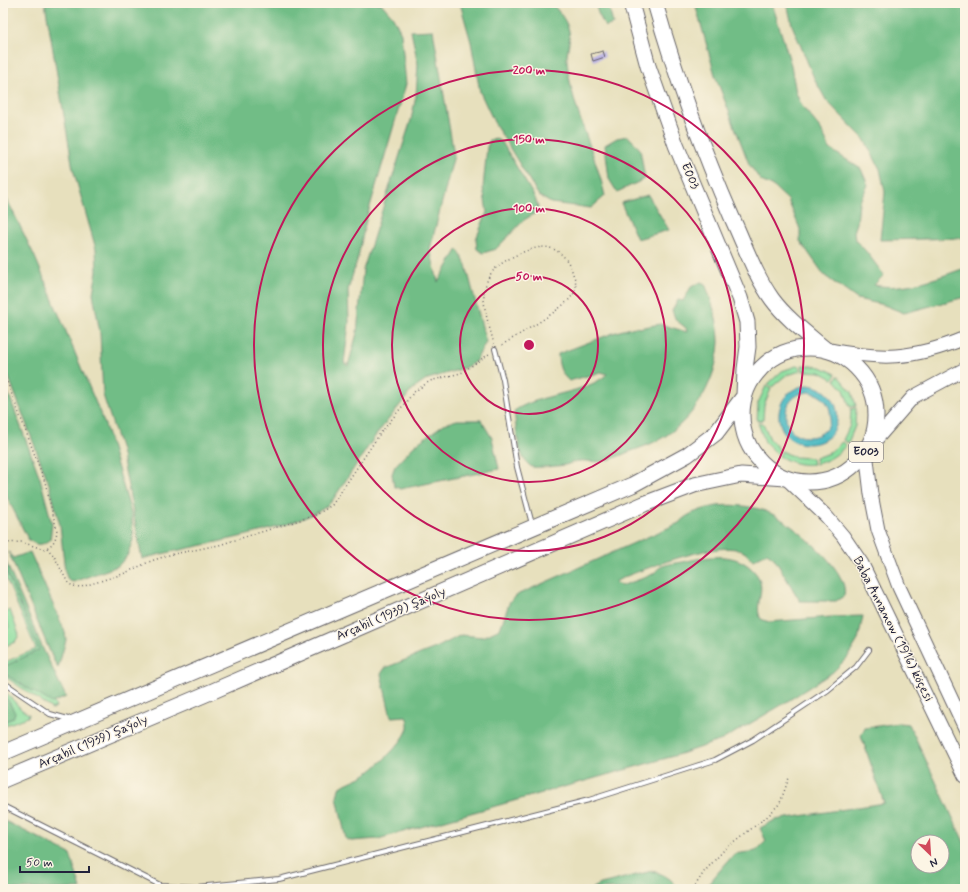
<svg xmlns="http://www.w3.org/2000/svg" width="968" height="892" font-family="Mynerve,sans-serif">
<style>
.green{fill:#8cde9f;stroke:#57806d}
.forest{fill:#71bd86;stroke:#4a7060;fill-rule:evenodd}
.water{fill:#4bbac2;stroke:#366e7e;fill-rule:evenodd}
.building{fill:#b0a8e4}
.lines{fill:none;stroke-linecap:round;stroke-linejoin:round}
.lane-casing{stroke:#676468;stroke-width:6}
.primary-casing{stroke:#676468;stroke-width:15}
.highway-casing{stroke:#676468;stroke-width:17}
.path{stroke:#676468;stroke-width:1.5;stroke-dasharray:1 3;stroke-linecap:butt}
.lane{stroke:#fff;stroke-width:4}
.primary{stroke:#fff;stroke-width:13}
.highway{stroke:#fff;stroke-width:15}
.ring{fill:none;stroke:#c2185b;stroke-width:2}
.labels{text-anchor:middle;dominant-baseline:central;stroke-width:3;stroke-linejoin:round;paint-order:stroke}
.shield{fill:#fcf5e5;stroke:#63616e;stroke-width:1}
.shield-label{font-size:12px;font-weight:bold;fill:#22223b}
.street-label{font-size:13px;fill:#22223b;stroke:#fcf5e5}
.centre{fill:#c2185b;stroke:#fcf5e5;stroke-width:2}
.ring-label{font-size:12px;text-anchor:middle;font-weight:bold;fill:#c2185b;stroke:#fcf5e5;stroke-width:3;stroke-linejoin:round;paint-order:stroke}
</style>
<rect width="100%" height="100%" fill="#fcf5e5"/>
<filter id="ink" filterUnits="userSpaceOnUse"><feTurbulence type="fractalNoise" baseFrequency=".025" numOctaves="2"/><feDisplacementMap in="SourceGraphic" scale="8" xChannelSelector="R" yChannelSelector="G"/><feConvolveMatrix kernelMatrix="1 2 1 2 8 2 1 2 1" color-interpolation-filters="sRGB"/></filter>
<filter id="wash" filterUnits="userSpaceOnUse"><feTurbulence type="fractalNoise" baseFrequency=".012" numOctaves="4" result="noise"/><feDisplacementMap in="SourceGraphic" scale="16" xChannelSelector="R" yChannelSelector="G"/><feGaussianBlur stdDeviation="0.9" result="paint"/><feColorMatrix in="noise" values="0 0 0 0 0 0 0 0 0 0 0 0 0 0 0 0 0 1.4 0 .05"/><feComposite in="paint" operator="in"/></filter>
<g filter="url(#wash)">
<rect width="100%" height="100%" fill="#e7e0bd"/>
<path class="green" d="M799,365L800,371L785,376L772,387L768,384L782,371Z
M802,365L821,367L836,374L833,379L820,372L803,371Z
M838,376L852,392L856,406L850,407L844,390L835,380Z
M766,386L771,389L764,405L763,420L757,421L758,403Z
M856,408L855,426L848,443L843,440L850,425L851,409Z
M758,423H763L770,439L780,450L777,454L765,442Z
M842,442L846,445C838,455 828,461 816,464L815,458L829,453Z
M782,451L794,457L812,458L813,464C801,466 789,462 779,456Z
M3,564L40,651L3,667V663L36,649L3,571Z
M10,610L19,635L15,642L3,647V630L9,627L3,613Z
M3,673L54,702L56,707L52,709L3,675Z
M3,689L22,710L29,714L28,717L3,726V722L13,718Z"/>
<path class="forest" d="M45,3H381L393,17L401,33L406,84L366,220L358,257L348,290L349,323L344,363L348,366L357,333L363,270L411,120L416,96L418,64L411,31L433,30L454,155L430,249L438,282L458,249L466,265L486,342L475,362L464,368L428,379L412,390L376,435L332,501C309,529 182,547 142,559L121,450L103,395L100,333L93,293L97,271L96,249L73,169Z
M460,3H551C558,10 567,21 569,31C571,41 566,52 567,61C571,108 595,150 605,196L591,208L551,203L539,196L494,122L480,92L471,42Z
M595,3H608L613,24L605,27L598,13Z
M695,3H772L791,65L796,93L802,106L820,128L830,149L861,169L868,185L859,203L857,223L854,232L855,240L865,250L884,275L874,285C903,291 937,278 965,268V297L904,313L884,305L857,299L825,276L800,241V229L788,200L774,187L761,181L749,164L715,75Z
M787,3H965V238L880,240L885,192L880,169L864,139L826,100L814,78L792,25Z
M628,136L640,149L645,179L617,192L609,179L605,145L617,138Z
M496,139L502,142L535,198L538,207L537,212L524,220L496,249L483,253L477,249L476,239L487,212L483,188L487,147L490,140Z
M3,191L35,257L105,425L132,516L133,540L127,556L118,566L73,582L68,580L65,572L60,525L49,484L3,362Z
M648,195L669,230L637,239L621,203Z
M701,282L705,284C712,302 719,323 719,342C717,378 697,415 667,435C655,443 640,448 626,453C619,456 611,460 603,461C595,463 587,460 579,461C574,461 570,464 565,465C560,466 534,468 532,467C516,458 517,428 514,411C540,393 587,394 607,374L601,372L569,381C561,374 558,365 558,354L616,332L635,327L639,328L660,324L687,332L686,328L676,320L672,311L678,300L683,301L691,287Z
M3,379L40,478L52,524L50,540C41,546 36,546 28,539L3,489Z
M457,420H481L492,438L499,469L400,489L394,486L392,474L395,466L415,445L444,424Z
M717,506C735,504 756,506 772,514C793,524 851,571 844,596L836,601H800L774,558L767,553L753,560C750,558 747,554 744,552C722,538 648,568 624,577L615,582L621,586C631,582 643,579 653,574C656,572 657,569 659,568C665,564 676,563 683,562C709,556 739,550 757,575C767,590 753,606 761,619L769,622L831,617L863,616L858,640L847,658L833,672L780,706L722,740L674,756L378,839L351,841L346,839L337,797L339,788C348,781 360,779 369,772C380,764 402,743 407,731C409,726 408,721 406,716L391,717L381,674L385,668L438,647L461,635L483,637L500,629L510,601L519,594L679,523C686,513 706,508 717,506Z
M8,551L13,558L30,552L65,632L66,640L58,668L53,659Z
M3,555L43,649L66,697L52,703L3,673V667L5,666L39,650L3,564Z
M3,691L15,713L13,718L3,722Z
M898,723L909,724L965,844V889H704L734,854L756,851L766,841L760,828L775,820L884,803L861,735L865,728ZM918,842H942V866H918Z
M3,820L70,854L81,889H3Z
M652,871C663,874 672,878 678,889H591L601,884Z"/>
<path class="water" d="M808,385C847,390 847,442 810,444C771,446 767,390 808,385ZM808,392C839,396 837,437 808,437C779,437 778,395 808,392Z"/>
<g id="blocks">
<path class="building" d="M603,51L605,57L593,61L591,54Z"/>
</g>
</g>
<g filter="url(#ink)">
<use href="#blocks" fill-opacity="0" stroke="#676468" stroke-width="1"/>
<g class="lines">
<defs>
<path id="lane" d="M495,349L503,380L517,467L532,524
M3,682L50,714L68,719
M3,806L160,885L197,887L279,879L589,800L715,760L753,740L828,690L856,667L869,650"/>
<path id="primary" d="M825,349C880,360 912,360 965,338
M965,369L913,397L866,451L871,494L878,530L899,587L965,728
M786,478L826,516L843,536L862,564L965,776"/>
<path id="highway" d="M655,3C676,77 702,149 733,220C745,246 755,275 772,299C786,318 806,333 825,349
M742 415a67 67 0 1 1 134 0a67 67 0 1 1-134 0Z
M3,753L632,485L687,455L716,433L744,396L745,369L748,347L747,322L740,298L676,145L648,66L631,3
M3,780L213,691L644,504L694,485L741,475L786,478"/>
</defs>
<use href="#lane" class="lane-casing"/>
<use href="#primary" class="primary-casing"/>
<use href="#highway" class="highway-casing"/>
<path class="path" d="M494,344C490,328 483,310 484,293C485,286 488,276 493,271C502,260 536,243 550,248C562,251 570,263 573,274C576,281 578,289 572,296C561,311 518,335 500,346
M3,371L45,482L57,531C56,540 52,547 43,549L21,542L3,543
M47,548L54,556L68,583L73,586L81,587L123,574L151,561L169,555L219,545L316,515L332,505L379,435L414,392L430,381L461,373L489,354
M693,889L704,872L724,850L769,815L780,803L789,778"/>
<use href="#lane" class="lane"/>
<use href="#primary" class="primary"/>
<use href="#highway" class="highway"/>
</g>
</g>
<g class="ring">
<circle cx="529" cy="345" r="69"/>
<circle cx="529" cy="345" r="137"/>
<circle cx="529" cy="345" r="206"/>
<circle cx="529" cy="345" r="275"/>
</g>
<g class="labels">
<rect class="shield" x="849" y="442" width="34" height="20" rx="3"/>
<g class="shield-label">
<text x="866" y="452">E003</text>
</g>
<g class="street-label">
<text transform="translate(690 176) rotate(67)">E003</text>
<text transform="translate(391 614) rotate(-23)">Arçabil (1939) şaýoly</text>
<text transform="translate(893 629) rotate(63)">Baba Annanow (1916) köçesi</text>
<text transform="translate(93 742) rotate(-23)">Arçabil (1939) şaýoly</text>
</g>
</g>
<circle cx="529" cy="345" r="6" class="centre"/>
<g class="ring-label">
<text x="529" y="74">200 m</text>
<text x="529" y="143">150 m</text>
<text x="529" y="212">100 m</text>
<text x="529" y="280">50 m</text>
</g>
<rect width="968" height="892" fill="none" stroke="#fcf5e5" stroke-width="16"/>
<g transform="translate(930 854) rotate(155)"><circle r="19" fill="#fcf5e5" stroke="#a5a1a1"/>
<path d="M0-3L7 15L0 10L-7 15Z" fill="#d1495b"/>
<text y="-6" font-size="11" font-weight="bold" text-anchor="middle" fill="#22223b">N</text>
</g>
<path d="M20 866v6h69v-6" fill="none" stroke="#22223b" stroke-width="2"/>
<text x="26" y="866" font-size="12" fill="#22223b" stroke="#fcf5e5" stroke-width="3" paint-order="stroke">50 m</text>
</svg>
